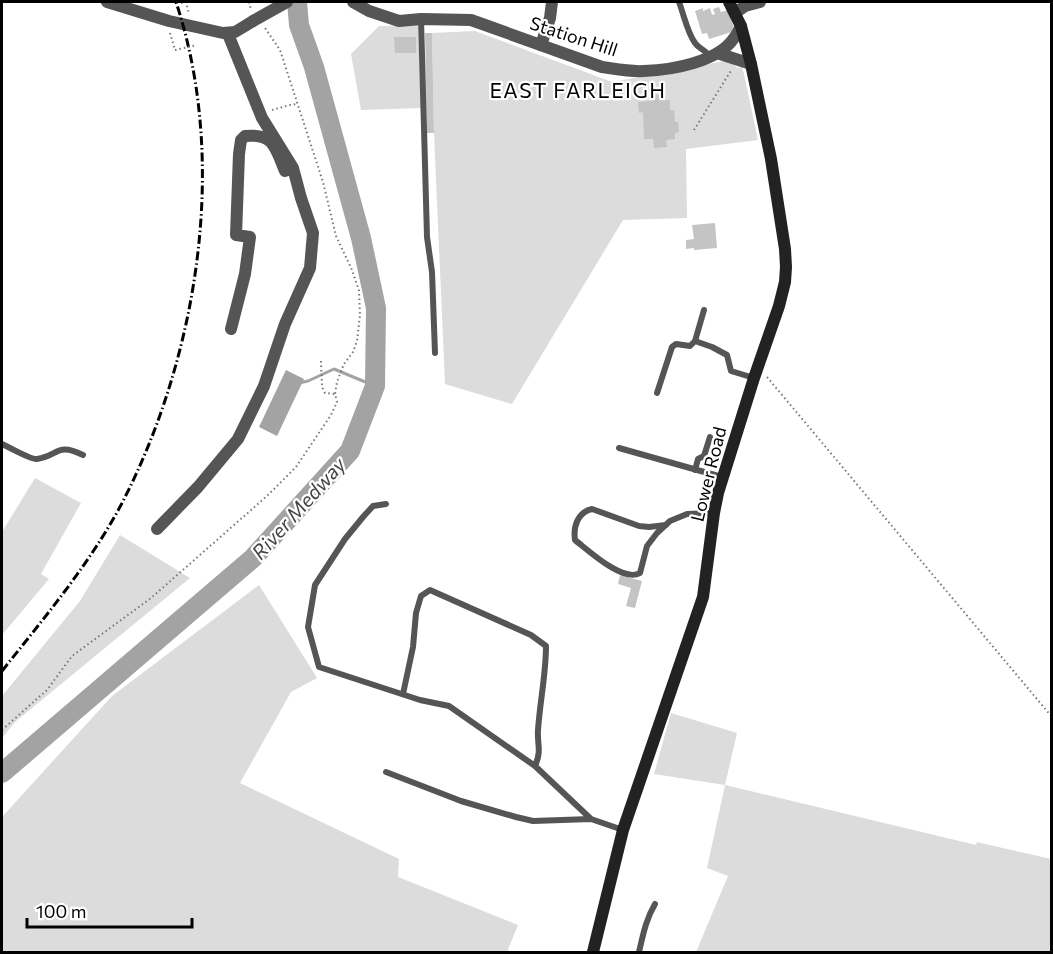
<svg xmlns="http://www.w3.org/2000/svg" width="1053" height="954" font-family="Commissioner,sans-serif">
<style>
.green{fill:#dcdcdc}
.water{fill:#a3a3a3}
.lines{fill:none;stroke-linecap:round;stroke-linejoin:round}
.stream{stroke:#a3a3a3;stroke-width:3}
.river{stroke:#a3a3a3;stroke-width:20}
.building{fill:#c4c4c4}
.path{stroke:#777;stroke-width:2;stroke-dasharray:1.5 3;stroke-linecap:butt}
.service{stroke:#555;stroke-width:6}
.minor{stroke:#555;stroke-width:12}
.tertiary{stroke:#555;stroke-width:12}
.secondary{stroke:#222;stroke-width:12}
.rail{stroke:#000;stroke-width:3;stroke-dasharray:9 3 1.5 3;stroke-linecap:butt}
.path-bridge{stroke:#777;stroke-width:2;stroke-dasharray:1.5 3;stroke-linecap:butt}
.tertiary-bridge{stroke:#555;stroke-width:12}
.labels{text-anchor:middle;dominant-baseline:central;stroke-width:4.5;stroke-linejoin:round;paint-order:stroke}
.street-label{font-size:18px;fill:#000;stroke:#fff}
.water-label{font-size:20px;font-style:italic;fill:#444;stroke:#fff}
.quarter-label{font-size:21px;letter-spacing:1.5px;fill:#000;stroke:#fff}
</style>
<rect width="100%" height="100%" fill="#fff"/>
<path class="green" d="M418,25L421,108L361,110L351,54L379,26Z
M475,31L612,82L730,60L737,68L742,67L744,74L758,140L686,149L687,218L623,220L512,404L445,384L434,133L432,33Z
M35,478L81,503L41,574L49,579L2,635V532Z
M120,535L190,578L15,722L2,738V696L80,601Z
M259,585L317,678L291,692L240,783L399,859L398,877L518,925L507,952H2V817L112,696Z
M671,713L737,733L725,785L976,845L977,842L1051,859V952H696L728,876L707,868L725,785L654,774Z"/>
<path class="water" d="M286,370L304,379L277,436L259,427Z"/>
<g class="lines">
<path class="stream" d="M299,383L308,381L334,369L375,386"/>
<path class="river" d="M2,773L253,558L350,451L375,386L376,308L361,238L314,67L299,25L297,2"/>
</g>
<path class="building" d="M719,7L721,12L728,10L735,31L709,39L707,33L702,34L695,11L703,8V11L710,8L712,15L715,14L713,9Z
M425,33H432L434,133H427Z
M394,37H416V53H395Z
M662,94V100H670V110H674L675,122H678L679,132L675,133V139L666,140L667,147L654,148L653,139H644L643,112L639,113L638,102L651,101V95Z
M715,223L717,248L694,250V248L686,249V240L694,239L692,225Z
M620,575L642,581L635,608L626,606L631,588L618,584Z"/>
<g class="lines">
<path class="path" d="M249,2L251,10
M181,3L186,2L189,14
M170,33L175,50
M272,110L290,105L297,104
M694,130L732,69
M321,361L322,387L325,393L335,394
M767,377L1052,717
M2,730L47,690L72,656L151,598L267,496L296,467L331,415L337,402L335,394L337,382L344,364L353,352L357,341L360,315L359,291L352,270L336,236L323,182L280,50L265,28"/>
<path class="service" d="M679,2C684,15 687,32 695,43C699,49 706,50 709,56
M421,19L427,237L432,272L435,353
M704,310L695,341L712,347L727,355L731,371L754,378
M657,393L672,347L676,344L690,346L695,341
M2,444C9,447 31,460 37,459C59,456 56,442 83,455
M619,448L722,477
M695,470L698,459L704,456L710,437
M386,504L373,506L363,517L345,539L315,585L308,627L319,667L420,700L449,706L535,766L591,819
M666,525L649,527L639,526L592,509C578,512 573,526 575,540C588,550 623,583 640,573L647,546L657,533L670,521L687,514L714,513
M403,694L413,647L416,613L421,596L430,590L531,635L546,646C546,674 540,701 538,730C537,745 542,750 535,766
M386,772L461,801L516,817L533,821L591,819L623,830
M639,952C643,935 646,919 655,904"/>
<path class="minor" d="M735,13L745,6L760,2
M541,45L550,18L552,2
M231,329L245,274L250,237L236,235L239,154L241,140L245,136C274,133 275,147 285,171L293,168
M157,529L198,487L238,439L264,386L285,324L310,268L313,233L301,198L293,168L262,118L228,34"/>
<path class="tertiary" d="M107,2L169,21L223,33L235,32L253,21
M353,2L369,11L399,21L421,19L471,20L602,67C616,69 630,72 644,71C672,70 718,62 734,38C737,35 739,30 741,26
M717,53L751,64"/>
<path class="secondary" d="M593,952L623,830L703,597L714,513L718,493L754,378L779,306L785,282L786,267L785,249L771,159L751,64L741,26L729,2"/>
<path class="rail" d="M2,671C44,618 89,565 121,505C198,357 229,162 176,2"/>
<path class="path-bridge" d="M175,50L197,45"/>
<path class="tertiary-bridge" d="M253,21L287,2"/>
</g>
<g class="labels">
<g class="street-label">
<text transform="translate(574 36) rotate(18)">Station Hill</text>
<text transform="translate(708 474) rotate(-76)">Lower Road</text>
</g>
<g class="water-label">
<text transform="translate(298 508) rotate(-48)">River Medway</text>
</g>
<g class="quarter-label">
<text x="578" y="89">EAST FARLEIGH</text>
</g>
</g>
<rect width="1053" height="954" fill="none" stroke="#000000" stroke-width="6"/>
<path d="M27 918v9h165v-9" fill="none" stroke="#000000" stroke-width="3"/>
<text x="36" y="918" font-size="18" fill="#000000" stroke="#ffffff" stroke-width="4.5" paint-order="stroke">100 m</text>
</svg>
